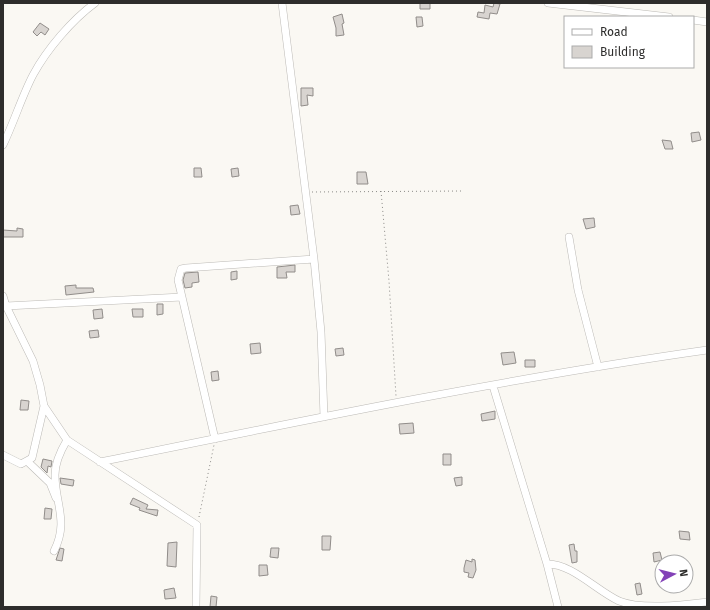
<svg xmlns="http://www.w3.org/2000/svg" width="710" height="610" font-family="'Fira Sans',sans-serif">
<style>
.building{fill:#d8d4d0;stroke:#918d8a}
.lines{fill:none;stroke-linecap:round;stroke-linejoin:round}
.minor-casing{stroke:#bcbab6;stroke-width:8}
.path{stroke:#8a8986;stroke-width:1;stroke-dasharray:1 3;stroke-linecap:butt}
.minor{stroke:#fff;stroke-width:7}
</style>
<rect width="100%" height="100%" fill="#faf8f3"/>
<path class="building" d="M420,3H430V9H420Z
M494,3L500,4L497,14L490,13L489,19L477,17L478,12L484,13L485,5L493,7Z
M342,14L344,23L342,24L344,35L336,36V28L333,17Z
M416,17H422L423,26L417,27Z
M40,23L49,29L45,35L41,32L37,36L33,32Z
M301,88H313V96L307,95L308,105L301,106Z
M699,132L701,140L692,142L691,133Z
M662,140L671,141L673,149H665Z
M194,168H201L202,177H194Z
M238,168L239,176L232,177L231,169Z
M357,172H366L368,184H357Z
M298,205L300,214L291,215L290,206Z
M594,218L595,227L586,229L583,219Z
M17,228L23,229V237H3V230L17,231Z
M295,265V272H286L287,278H277V267Z
M237,271V279L231,280V272Z
M198,272L199,282L192,283V287L185,288L183,280L185,273Z
M76,285V288H93L94,292L66,295L65,286Z
M157,304H163V314L157,315Z
M102,309L103,318L94,319L93,310Z
M132,309H143V317H133Z
M98,330L99,337L90,338L89,331Z
M260,343L261,353L251,354L250,344Z
M343,348L344,355L336,356L335,349Z
M514,352L516,363L503,365L501,353Z
M525,360H535V367H525Z
M218,371L219,380L212,381L211,372Z
M21,400L29,401L28,410H20Z
M495,411V419L482,421L481,414Z
M413,423L414,433L400,434L399,424Z
M443,454H451V465H443Z
M43,459L52,461L51,467L48,466L47,473L41,467Z
M462,477V485L456,486L454,478Z
M60,478L74,480L73,486L61,484Z
M133,498L148,505L146,509L158,510L157,516L139,510L140,508L130,504Z
M45,508L52,509L51,519H44Z
M679,531L689,532L690,540L680,539Z
M322,536H331L330,550H322Z
M177,542L176,567L167,566L168,543Z
M574,544L575,551H577V562L572,563L569,545Z
M60,548L64,549L62,561L56,560Z
M271,548H279L278,558L270,557Z
M660,552L662,560L654,562L653,553Z
M472,559L475,560L476,570L473,578L468,577L469,573L464,572V568L466,560L472,562Z
M259,565H267L268,575L259,576Z
M640,583L642,594L637,595L635,584Z
M174,588L176,598L165,599L164,590Z
M211,596L217,597L216,607H210Z"/>
<g class="lines">
<defs>
<path id="minor" d="M548,3L669,17
M693,20L707,22
M3,145C14,122 22,96 33,75C47,49 72,20 95,3
M569,237L578,290L598,367
M314,259L321,332L324,417
M3,296L6,306L33,361L40,385L44,406L67,440L197,525L196,607
M182,297L178,280L181,269L186,268L314,259L282,3
M6,306L182,297L215,439
M493,386L547,564
M3,455L21,464L32,458L44,406
M28,462L50,483L56,498
M100,462C301,421 503,379 707,350
M54,551C69,522 55,503 55,475C55,463 61,450 67,440
M558,607L547,564C571,563 597,591 619,601C642,610 682,605 707,602"/>
</defs>
<use href="#minor" class="minor-casing"/>
<path class="path" d="M381,191L389,281L396,396
M312,192L463,191
M199,517L214,445"/>
<use href="#minor" class="minor"/>
</g>
<rect width="710" height="610" fill="none" stroke="#2e2d2c" stroke-width="8"/>
<rect x="564" y="16" width="130" height="52" fill="#ffffff" stroke="#ababab"/>
<rect x="572" y="29" width="20" height="6" fill="#ffffff" stroke="#ababab"/>
<text x="600" y="36" font-size="12" fill="#2e2d2c">Road</text>
<rect x="572" y="46" width="20" height="12" fill="#d8d4d0" stroke="#ababab"/>
<text x="600" y="56" font-size="12" fill="#2e2d2c">Building</text>
<g transform="translate(674 574) rotate(83)"><circle r="19" fill="#ffffff" stroke="#ababab"/>
<path d="M0-3L7 15L0 10L-7 15Z" fill="#8342b7"/>
<text y="-6" font-size="11" font-weight="bold" text-anchor="middle" fill="#2e2d2c">N</text>
</g>
</svg>
